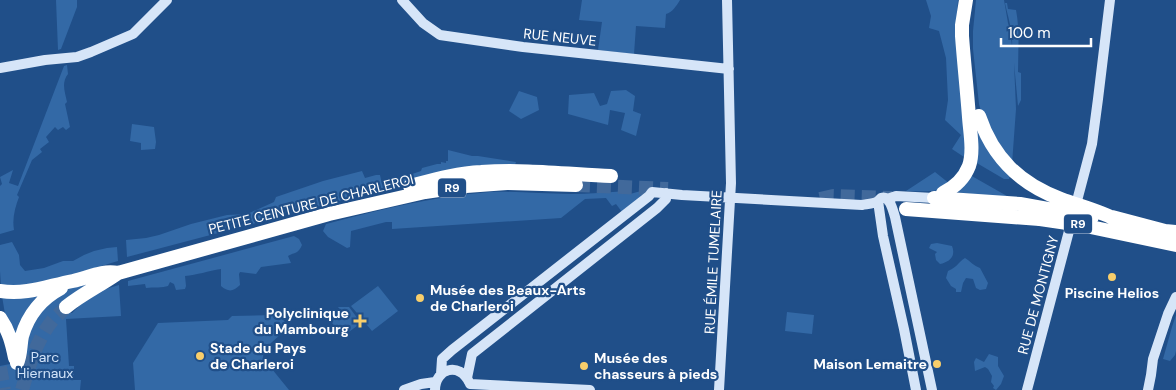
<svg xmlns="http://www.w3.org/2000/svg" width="1176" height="390" font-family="'DM Sans',sans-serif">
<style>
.green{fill:#3369a6}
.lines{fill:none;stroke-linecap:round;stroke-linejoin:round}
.highway-tunnel{stroke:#41699b;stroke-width:14;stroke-dasharray:14 7;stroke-linecap:butt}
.secondary{stroke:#d6e5f8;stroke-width:10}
.highway{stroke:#fff;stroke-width:14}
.highway-bridge{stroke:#fff;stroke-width:14}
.poi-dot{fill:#f8ce6b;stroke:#204f89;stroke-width:2}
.labels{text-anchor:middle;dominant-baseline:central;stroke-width:4.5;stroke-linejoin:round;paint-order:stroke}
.shield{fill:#204f89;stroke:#bccadc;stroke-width:1}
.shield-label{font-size:12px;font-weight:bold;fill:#fff}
.street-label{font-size:14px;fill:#fff;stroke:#204f89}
.poi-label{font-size:14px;font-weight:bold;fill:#fff;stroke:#204f89;text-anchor:start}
.park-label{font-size:14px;fill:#d0e2f8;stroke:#204f89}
</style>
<rect width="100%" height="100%" fill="#204f89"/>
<path class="green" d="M56,0H77V7L61,49L58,50Z
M582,0H680C677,5 672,13 666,14L665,28L636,26L634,54L598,50L602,22L579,20Z
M926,0H958L956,26L967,159L952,149L961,135L945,120L948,100L946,58L939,31L929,28L931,16Z
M976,0H1004L1008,23L1010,30L1012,46C1013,32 1008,17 1005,3H1007L1008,9L1016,10C1020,31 1018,52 1018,72L1021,73V100L1018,106L1014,63L1016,109L1012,164L982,115L979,104L973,49V31Z
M67,65L68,74C61,83 65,92 67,102L65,104L70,127L66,130L63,127L58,130L55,127L46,137L49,142L40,149L42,152L32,160L17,195L19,197C15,208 12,218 14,230L0,234V186L2,184L0,177L13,170L9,183L18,186L64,66Z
M626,90L635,96L633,111L641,114L636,136L621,130L625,113L610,110L608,125L568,114L569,95L594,93L600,106L607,104L611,91Z
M519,91L537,97L539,110L521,119L509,111Z
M976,117L1011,173L1009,179H1004L975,162Z
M132,124L154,127L156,142L155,149L141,150V143L130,141Z
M448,150L472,156H478L516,162L515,165L407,183L127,257L126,240L146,238L159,235L191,224L227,215L247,214L274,202L276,197L323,181L362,171L365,178L376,175H380L382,184L421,171L422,168L437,164H441V162L446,163V161H448Z
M964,162L966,164C957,196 932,191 906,191L935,172L950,184Z
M970,175L1007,196L1006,198L955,192Z
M627,191L630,194L641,191L643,194L622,212L616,204L612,206L606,198L585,199L561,218L392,229V222H386L351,231L350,247L347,248L328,237L323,231L326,224L330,223C383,209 435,196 490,192C517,191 543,194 570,194C589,194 608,192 627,191Z
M294,236L299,239L302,245C298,254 295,252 288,256L291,263L261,267L256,274L240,272L239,274L240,285C233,292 228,292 221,286V269C208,271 197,275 185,276L186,286L185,289L176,290L174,284L170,282L168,286C163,288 153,287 146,288L145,284L128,286V281Z
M12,242L19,255L20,265L25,271L44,268L63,261H73L84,255L94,251L107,248L117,247L118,261C80,272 41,287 1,286L0,271V245Z
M937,243L952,246C956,256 950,262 940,264L936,260L935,254L937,252L929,248L931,244Z
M965,258C970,261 974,266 980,268L988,283L986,289L980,290L976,288L973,279L966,278L963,283L961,292H956V289L951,286L946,278L948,271C959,266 957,263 965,258Z
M90,283L69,313H72L83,302L99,291L119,285L121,316L66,319L69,366H74V380H81L80,390H0V366L20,362L35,316L59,293L70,288Z
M378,286L398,311L372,331L351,306Z
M40,294L17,345L6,320L2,296Z
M338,307H349L361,323L342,337L330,320L341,311Z
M787,312L814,315L812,334L785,331Z
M276,315L282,318L287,325C282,338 264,343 263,358L289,390H135L133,363L158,323L228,320L232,316Z
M1176,315V351L1175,355L1170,361L1163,359L1172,327Z
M989,354L998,357V366L1004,376L1001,384L996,390L993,388L994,386L991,382L992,376L988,369L985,367L975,371L974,362L976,358L984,362Z"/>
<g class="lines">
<path class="highway-tunnel" d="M576,185L668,189
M820,199L833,196L892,198
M0,367L4,390
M22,390C29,366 36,341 52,321C56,316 62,312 66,307"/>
<path class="secondary" d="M402,0L423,23L440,35L523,47L729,69
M0,68L45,60L77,57L91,52L133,34L167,0
M887,199L896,196L934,198
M878,201L883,236L904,329L916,390
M441,374L442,359L452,350L649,196L652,192L682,195L862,205C867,204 874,204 878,201C879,200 880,199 881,198C890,195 893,211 895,217L932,390
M467,378L472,354L657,208L666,199V193
M470,384L590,390
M404,390L421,384L435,382
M435,390C435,368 460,362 469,382
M719,390L731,183L727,0
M1027,390L1092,144L1098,99L1110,0
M1148,390L1151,375L1153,359L1168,314L1176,297"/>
<path class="highway" d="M410,186C433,180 457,173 481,172C524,169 568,174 611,176
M943,193C955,187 964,179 969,166C974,151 970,132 969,117C967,90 964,63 962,36V25L966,0
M906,209L1040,219
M0,291C27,295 47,286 73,281C88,278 101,270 118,273
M66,307C82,294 101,285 118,273L329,214L425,192L466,186L507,183L576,185
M0,318C9,331 12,343 15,358
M17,363C21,355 20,345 22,336C28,315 42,298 61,288"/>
<path class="highway-bridge" d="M979,116C993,158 1020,184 1061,199C1080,206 1101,211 1119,221
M934,198L1020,204L1092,217
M1112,217L1165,231L1176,232
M1040,219L1081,225L1176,245"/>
</g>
<g class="poi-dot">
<circle cx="1112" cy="277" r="5"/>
<circle cx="420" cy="298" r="5"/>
<path d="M357.5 313.5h5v5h5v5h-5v5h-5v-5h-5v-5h5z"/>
<circle cx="200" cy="356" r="5"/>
<circle cx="937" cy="364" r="5"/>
<circle cx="584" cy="366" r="5"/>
</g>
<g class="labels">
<g class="shield">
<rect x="438" y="178.5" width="28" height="19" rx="4"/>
<rect x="1064" y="214.5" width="28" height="19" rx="4"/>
</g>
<g class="shield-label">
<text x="452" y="188">R9</text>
<text x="1078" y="224">R9</text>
</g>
<g class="street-label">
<text transform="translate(560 37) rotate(6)">RUE NEUVE</text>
<text transform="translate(311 204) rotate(-14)">PETITE CEINTURE DE CHARLEROI</text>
<text transform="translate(713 262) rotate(-87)">RUE ÉMILE TUMELAIRE</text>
<text transform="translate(1038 295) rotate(-75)">RUE DE MONTIGNY</text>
</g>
<g class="poi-label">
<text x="430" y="290">Musée des Beaux-Arts<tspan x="430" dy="16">de Charleroi</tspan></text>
<text x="1112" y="293" text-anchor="middle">Piscine Helios</text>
<text x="349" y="313" text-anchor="end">Polyclinique<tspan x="349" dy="16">du Mambourg</tspan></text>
<text x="210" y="348">Stade du Pays<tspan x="210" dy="16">de Charleroi</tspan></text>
<text x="594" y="358">Musée des<tspan x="594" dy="16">chasseurs à pieds</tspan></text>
<text x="927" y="364" text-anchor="end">Maison Lemaitre</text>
</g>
<g class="park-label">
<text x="45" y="357">Parc<tspan x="45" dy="16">Hiernaux</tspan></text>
</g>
</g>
<path d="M1001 38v8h90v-8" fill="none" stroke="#ffffff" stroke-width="2.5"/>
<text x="1008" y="38" font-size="15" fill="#ffffff" stroke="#204f89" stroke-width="4" paint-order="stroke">100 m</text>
</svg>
